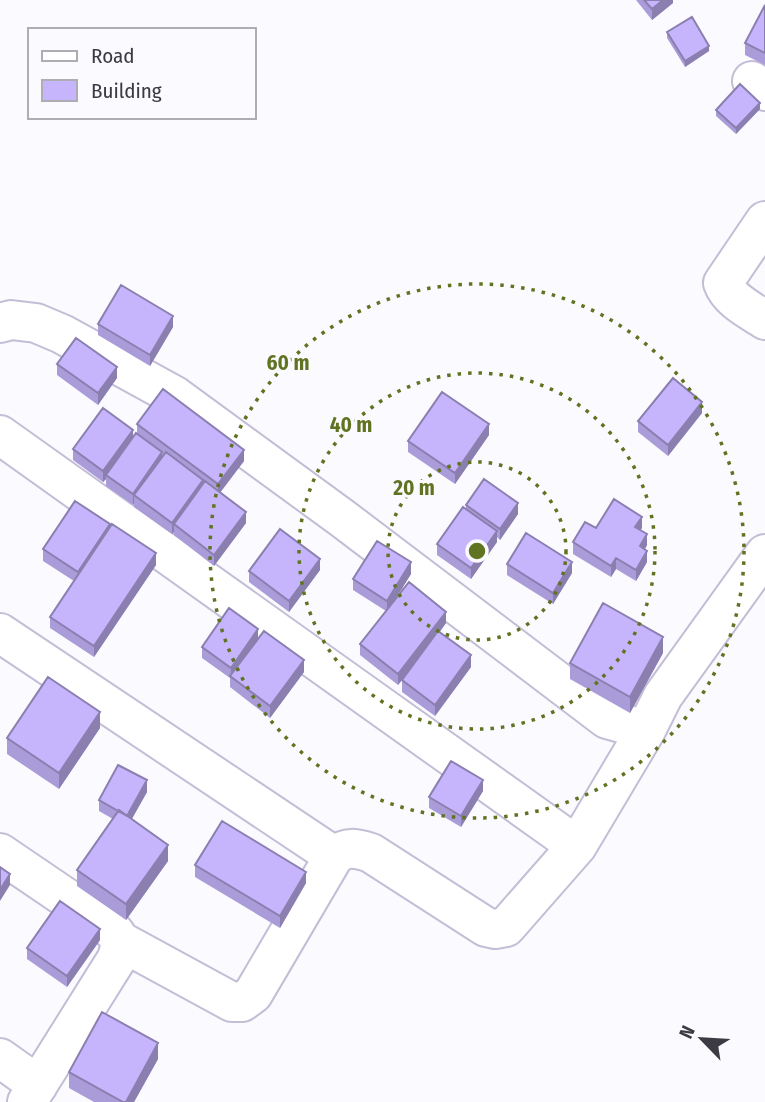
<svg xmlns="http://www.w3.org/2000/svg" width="765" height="1102" font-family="'Fira Sans Condensed',sans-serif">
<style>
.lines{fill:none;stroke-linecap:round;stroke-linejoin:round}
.minor-casing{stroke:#c3bed5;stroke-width:42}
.minor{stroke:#fff;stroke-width:38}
.wall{fill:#aa9cd9}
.shaded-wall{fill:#8b7fb0}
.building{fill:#c6b5fc;stroke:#8b7fb0;stroke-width:2}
.ring{fill:none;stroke:#5f7321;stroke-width:3.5;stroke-dasharray:3.5 7}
.centre{fill:#5f7321;stroke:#fbfaff;stroke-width:3.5}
.ring-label{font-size:21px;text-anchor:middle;font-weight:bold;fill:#5f7321;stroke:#fbfaff;stroke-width:6;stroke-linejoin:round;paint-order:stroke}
</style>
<rect width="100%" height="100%" fill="#fbfaff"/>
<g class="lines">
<defs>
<path id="minor" d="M752,81L765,91
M765,221L723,283C729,300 750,310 765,320
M0,323L11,320L36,323L62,334L175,396L342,518L607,719L646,730L663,696L765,554
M0,435L577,846
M0,633L334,856
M0,853L109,927C121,937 122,946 116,960L27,1102
M120,941L232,1002H242L253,994L334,856C347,846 355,848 371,853L486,927L495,929L506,927L577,846L646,730
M0,1058L38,1085"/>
</defs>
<use href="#minor" class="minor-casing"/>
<use href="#minor" class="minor"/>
</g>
<path class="wall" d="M636,0H673V3L652,20Z
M765,5V65L745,55V43Z
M667,32L709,51L685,67L667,38Z
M760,109L736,134L716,116V110Z
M98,324L173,327L150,366L98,335Z
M57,364L117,378L98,405L57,375Z
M702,413L668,456L638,432V421Z
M137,424L244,461L220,493L246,523L214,566L174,535V532L172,534L134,507V503L133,505L106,486V479L103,482L73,460V449L133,437L137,434Z
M489,435L455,484L408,452V441Z
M466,505L518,514L500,540L497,537V542L471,579L437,555V544L466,510Z
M110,528L156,565L94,657L50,628V617L74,581L43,561V549Z
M596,528H642L640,530L647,545L645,549L647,562L636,581L616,569L611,577L573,554V542Z
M507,564L572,573L553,604L507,575Z
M320,570L289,612L249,582V571Z
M411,574L393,603L446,623L440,632L471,667L435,716L402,692V680L407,674L398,685L360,655V644L386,611L353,590V579Z
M258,638L304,672L270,718L230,687V678L202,658V647Z
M663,653L630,713L570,679V663Z
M100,728L59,789L7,754V738Z
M483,791L461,827L429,808V797Z
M147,792L132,819L168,861L126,920L77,886V870L113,819L99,811V800Z
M195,865L306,883L280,928L195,877Z
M100,940L67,987L27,959V948Z
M158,1059L134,1102H94L69,1088V1072Z"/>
<path class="shaded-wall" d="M663,0H673V3L652,20V9Z
M709,46V51L685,67V61Z
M760,103V109L736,134V128Z
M173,316V327L150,366V355Z
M117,367V378L98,405V393Z
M702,402V413L668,456V445Z
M489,424V435L455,484V473Z
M133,430V441L106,475V479L103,482V471Z
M244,450V461L218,495V484Z
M162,452V463L134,495V503L133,505V494Z
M203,480V491L174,524V532L172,534V523Z
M518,503V514L500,540V529Z
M246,512V523L214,566V555Z
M642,517V528L635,538V527Z
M110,524V536L78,583V572Z
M497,531V542L471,579V568Z
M647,534V545L640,558V546Z
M647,551V562L636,581V570Z
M156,553V565L94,657V646Z
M616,558V569L611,577V566Z
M320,559V570L289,612V601Z
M411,562V574L387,612V601Z
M572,562V573L553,604V593Z
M446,612V623L398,685V674Z
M258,629V640L231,679V668Z
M663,637V653L630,713V697Z
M471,655V667L435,716V705Z
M304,660V672L270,718V706Z
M100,712V728L59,789V773Z
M147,780V792L127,827V816Z
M483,780V791L461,827V816Z
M168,845V861L126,920V904Z
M306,872V883L280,928V916Z
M10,874V885L0,901V890Z
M100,929V940L67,987V976Z
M158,1043V1059L134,1102H126Z"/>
<path class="building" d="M644,0H663L652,9Z
M765,5V53L745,43Z
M692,17L709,46L685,61L667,32Z
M740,84L760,103L736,128L716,110Z
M121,285L173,316L150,355L98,324Z
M76,338L117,367L98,393L57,364Z
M673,378L702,402L668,445L638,421Z
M163,389L244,450L218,484L137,424Z
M442,392L489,424L455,473L408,441Z
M103,408L133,430L103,471L73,449Z
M136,433L162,452L133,494L106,475Z
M166,452L203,480L172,523L134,495Z
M484,479L518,503L500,529L466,505Z
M205,481L246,512L214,555L174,524Z
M614,499L642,517L635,527L647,534L640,546L647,551L636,570L616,558L611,566L573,542L585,522L596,528Z
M75,501L110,524L78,572L43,549Z
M463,507L497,531L471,568L437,544Z
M112,524L156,553L94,646L50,617Z
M280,529L320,559L289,601L249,571Z
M526,533L572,562L553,593L507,564Z
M377,541L411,562L387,601L353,579Z
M409,582L446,612L398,674L360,644Z
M603,603L663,637L630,697L570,663Z
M229,608L258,629L231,668L202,647Z
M264,631L304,660L270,706L230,676Z
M438,631L471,655L435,705L402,680Z
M48,677L100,712L59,773L7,738Z
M451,761L483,780L461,816L429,797Z
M118,765L147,780L127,816L99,800Z
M119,810L168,845L126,904L77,870Z
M222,821L306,872L280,916L195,865Z
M0,867L10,874L0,890Z
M60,901L100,929L67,976L27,948Z
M102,1012L158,1043L126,1102H123L69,1072Z"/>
<g class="ring">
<circle cx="477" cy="551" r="89"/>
<circle cx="477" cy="551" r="178"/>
<circle cx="477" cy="551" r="267"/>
</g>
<circle cx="477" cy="551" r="10" class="centre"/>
<g class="ring-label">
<text x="288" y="370">60 m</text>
<text x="351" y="432">40 m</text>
<text x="414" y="495">20 m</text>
</g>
<rect x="28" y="28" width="228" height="91" fill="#fbfaff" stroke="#afadb4" stroke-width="2"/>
<rect x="42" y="51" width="35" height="10" fill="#ffffff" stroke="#afadb4" stroke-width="2"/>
<text x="91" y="63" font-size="21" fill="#3c3a43">Road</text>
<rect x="42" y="80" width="35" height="21" fill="#c6b5fc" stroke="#afadb4" stroke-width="2"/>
<text x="91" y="98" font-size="21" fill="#3c3a43">Building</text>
<g transform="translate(702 1039) rotate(295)" stroke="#fbfaff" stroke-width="5" paint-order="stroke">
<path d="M0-5L12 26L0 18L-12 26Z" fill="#3c3a43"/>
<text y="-10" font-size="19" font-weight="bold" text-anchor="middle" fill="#3c3a43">N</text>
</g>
</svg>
